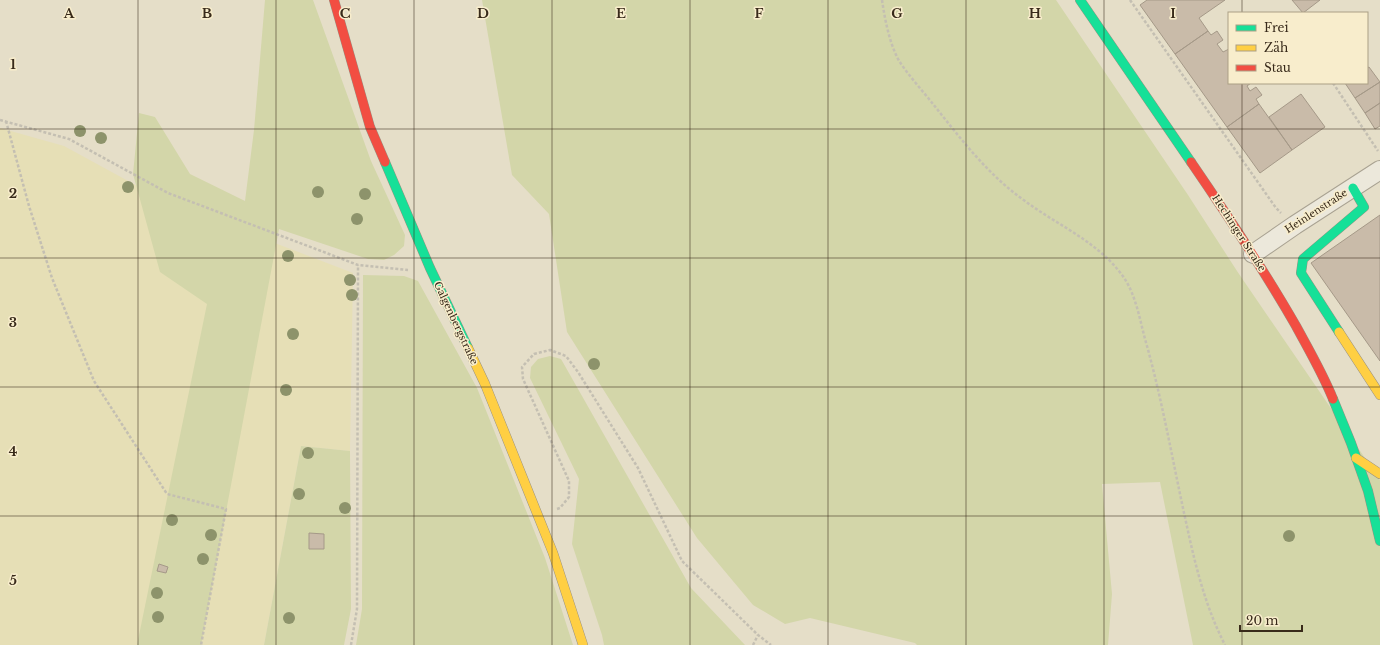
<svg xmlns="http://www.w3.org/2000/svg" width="1380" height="645" font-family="'Libre Baskerville',serif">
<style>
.farmland{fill:#e6dfb6}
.green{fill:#d3d6a9}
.building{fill:#c9bba9;stroke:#a59988}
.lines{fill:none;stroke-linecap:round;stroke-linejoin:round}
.street-casing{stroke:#a9a292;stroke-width:20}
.fast-casing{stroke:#999182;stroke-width:10}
.slow-casing{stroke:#999182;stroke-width:10}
.jam-casing{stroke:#999182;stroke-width:10}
.path{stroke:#c4bfb2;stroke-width:2.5;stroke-dasharray:3 2;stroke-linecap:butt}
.street{stroke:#ece8db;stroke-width:18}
.fast{stroke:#16e098;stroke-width:9}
.slow{stroke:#ffcf43;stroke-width:9}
.jam{stroke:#f24e42;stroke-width:9}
.tree{fill:#8d936b}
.grid{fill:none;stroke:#382a1a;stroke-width:1;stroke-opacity:0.55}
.labels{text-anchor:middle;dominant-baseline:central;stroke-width:3;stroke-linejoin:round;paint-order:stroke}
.street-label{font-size:10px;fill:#382a1a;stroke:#f8edcc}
.grid-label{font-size:13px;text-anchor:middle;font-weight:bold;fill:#382a1a;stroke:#f8edcc;stroke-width:3;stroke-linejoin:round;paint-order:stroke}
</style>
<rect width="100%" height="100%" fill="#e5dec8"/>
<path class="farmland" d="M0,128L64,146L163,200L353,273L350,451L301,446L264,645H0Z"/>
<path class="green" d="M265,0H313L371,161L405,235L404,246L394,255L384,260L368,259L279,229L201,645H137L207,304L160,272L133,174L139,113L155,117L190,174L245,201L254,130Z
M482,0H1056L1188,195L1237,271L1380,480V645H1193L1160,482L1102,484L1112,594L1108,645H917L915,643L810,618L785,624L753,605L697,538L567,332L549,214L512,175Z
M363,275L404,276L418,281L477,388L545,558L573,645H356L362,609Z
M550,356L561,359L691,588L745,645H604L602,635L572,544L579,479L530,378L531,367L538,359Z
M301,446L350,451L351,609L344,645H264Z"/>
<path class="building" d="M1147,0H1225L1199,18L1208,31L1175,54L1140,5Z
M1292,0H1320L1303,13Z
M1208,31L1211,35L1217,31L1223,40L1217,44L1223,52L1229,49V83H1251L1247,86L1250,91L1256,87L1262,95L1256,99L1259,104L1227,127L1175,54Z
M1369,67L1380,82L1355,98L1345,83H1367V68Z
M1380,82V103L1365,113L1355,98Z
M1301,94L1325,127L1292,150L1269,117Z
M1380,103V126L1375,129L1365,113Z
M1259,104L1292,150L1260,173L1227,127Z
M1380,215V361L1311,263Z
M309,533L324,534V549H309Z
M159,564L168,567L166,573L157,571Z"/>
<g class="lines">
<defs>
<path id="street" d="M1253,254L1295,225L1380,170"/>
<path id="fast" d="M1080,0L1191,162
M385,162L430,268L468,348
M1339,332L1301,273L1303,259L1364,207L1353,188
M1333,399L1351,443L1368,491L1380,541"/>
<path id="slow" d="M1339,332L1380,395
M468,348L485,384L553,553L583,645
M1356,458L1380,474"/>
<path id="jam" d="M334,0L370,127L385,162
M1191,162C1228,216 1264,270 1296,326C1309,350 1323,374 1333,399"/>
</defs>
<use href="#street" class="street-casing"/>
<use href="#fast" class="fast-casing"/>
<use href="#slow" class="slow-casing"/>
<use href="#jam" class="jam-casing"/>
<path class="path" d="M882,0C885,20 889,41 898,59C907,74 922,90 933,104C961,139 988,175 1025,201C1057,225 1097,241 1122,275C1137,295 1140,323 1147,346C1163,404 1173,463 1186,522C1195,564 1205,606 1225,645
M1130,0L1276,208L1281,213
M1333,83L1378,151
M0,120L69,139L168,193L358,265L408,270
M6,121L29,206L52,278L94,381L167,494L226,509L201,645
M557,509L560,508L569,497V481L523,379L522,367L534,354L550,350L566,356L578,372L638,468L682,561L758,635L771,645
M351,645L357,609L358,265
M753,645L758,635"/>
<use href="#street" class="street"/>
<use href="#fast" class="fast"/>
<use href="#slow" class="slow"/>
<use href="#jam" class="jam"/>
</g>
<g class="tree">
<circle cx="80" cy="131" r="6"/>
<circle cx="101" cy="138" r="6"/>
<circle cx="128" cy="187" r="6"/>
<circle cx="318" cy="192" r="6"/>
<circle cx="365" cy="194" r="6"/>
<circle cx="357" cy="219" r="6"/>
<circle cx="288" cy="256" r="6"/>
<circle cx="350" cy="280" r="6"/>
<circle cx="352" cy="295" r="6"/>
<circle cx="293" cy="334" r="6"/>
<circle cx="594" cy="364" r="6"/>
<circle cx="286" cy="390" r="6"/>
<circle cx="308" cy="453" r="6"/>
<circle cx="299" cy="494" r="6"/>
<circle cx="345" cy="508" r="6"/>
<circle cx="172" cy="520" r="6"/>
<circle cx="211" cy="535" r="6"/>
<circle cx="1289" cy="536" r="6"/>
<circle cx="203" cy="559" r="6"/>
<circle cx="157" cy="593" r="6"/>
<circle cx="158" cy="617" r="6"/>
<circle cx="289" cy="618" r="6"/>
</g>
<path class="grid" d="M138,0V645M276,0V645M414,0V645M552,0V645M690,0V645M828,0V645M966,0V645M1104,0V645M1242,0V13M1242,83V645M0,129H1380M0,258H1380M0,387H1380M0,516H1380"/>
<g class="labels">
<g class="street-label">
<text transform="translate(1316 211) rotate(-33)">Heinlenstraße</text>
<text transform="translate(1239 233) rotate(57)">Hechinger Straße</text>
<text transform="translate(456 323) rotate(65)">Galgenbergstraße</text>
</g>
</g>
<g class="grid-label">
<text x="69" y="18">A</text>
<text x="207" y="18">B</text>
<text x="345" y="18">C</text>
<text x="483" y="18">D</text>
<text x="621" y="18">E</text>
<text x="759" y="18">F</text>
<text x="897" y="18">G</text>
<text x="1035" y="18">H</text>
<text x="1173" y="18">I</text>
<text x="13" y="69">1</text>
<text x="13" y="198">2</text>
<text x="13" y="327">3</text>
<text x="13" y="456">4</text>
<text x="13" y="585">5</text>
</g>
<rect x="1228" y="12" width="140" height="72" fill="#f8edcc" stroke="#ab9f85"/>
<rect x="1236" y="25" width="20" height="6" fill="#16e098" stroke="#ab9f85"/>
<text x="1264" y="32" font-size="12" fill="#382a1a">Frei</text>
<rect x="1236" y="45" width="20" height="6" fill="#ffcf43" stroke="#ab9f85"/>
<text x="1264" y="52" font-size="12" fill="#382a1a">Zäh</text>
<rect x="1236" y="65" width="20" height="6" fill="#f24e42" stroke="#ab9f85"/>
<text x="1264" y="72" font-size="12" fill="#382a1a">Stau</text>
<path d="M1240 625v6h62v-6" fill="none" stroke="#382a1a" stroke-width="2"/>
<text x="1246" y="625" font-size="12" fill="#382a1a" stroke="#f8edcc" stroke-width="3" paint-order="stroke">20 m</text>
</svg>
